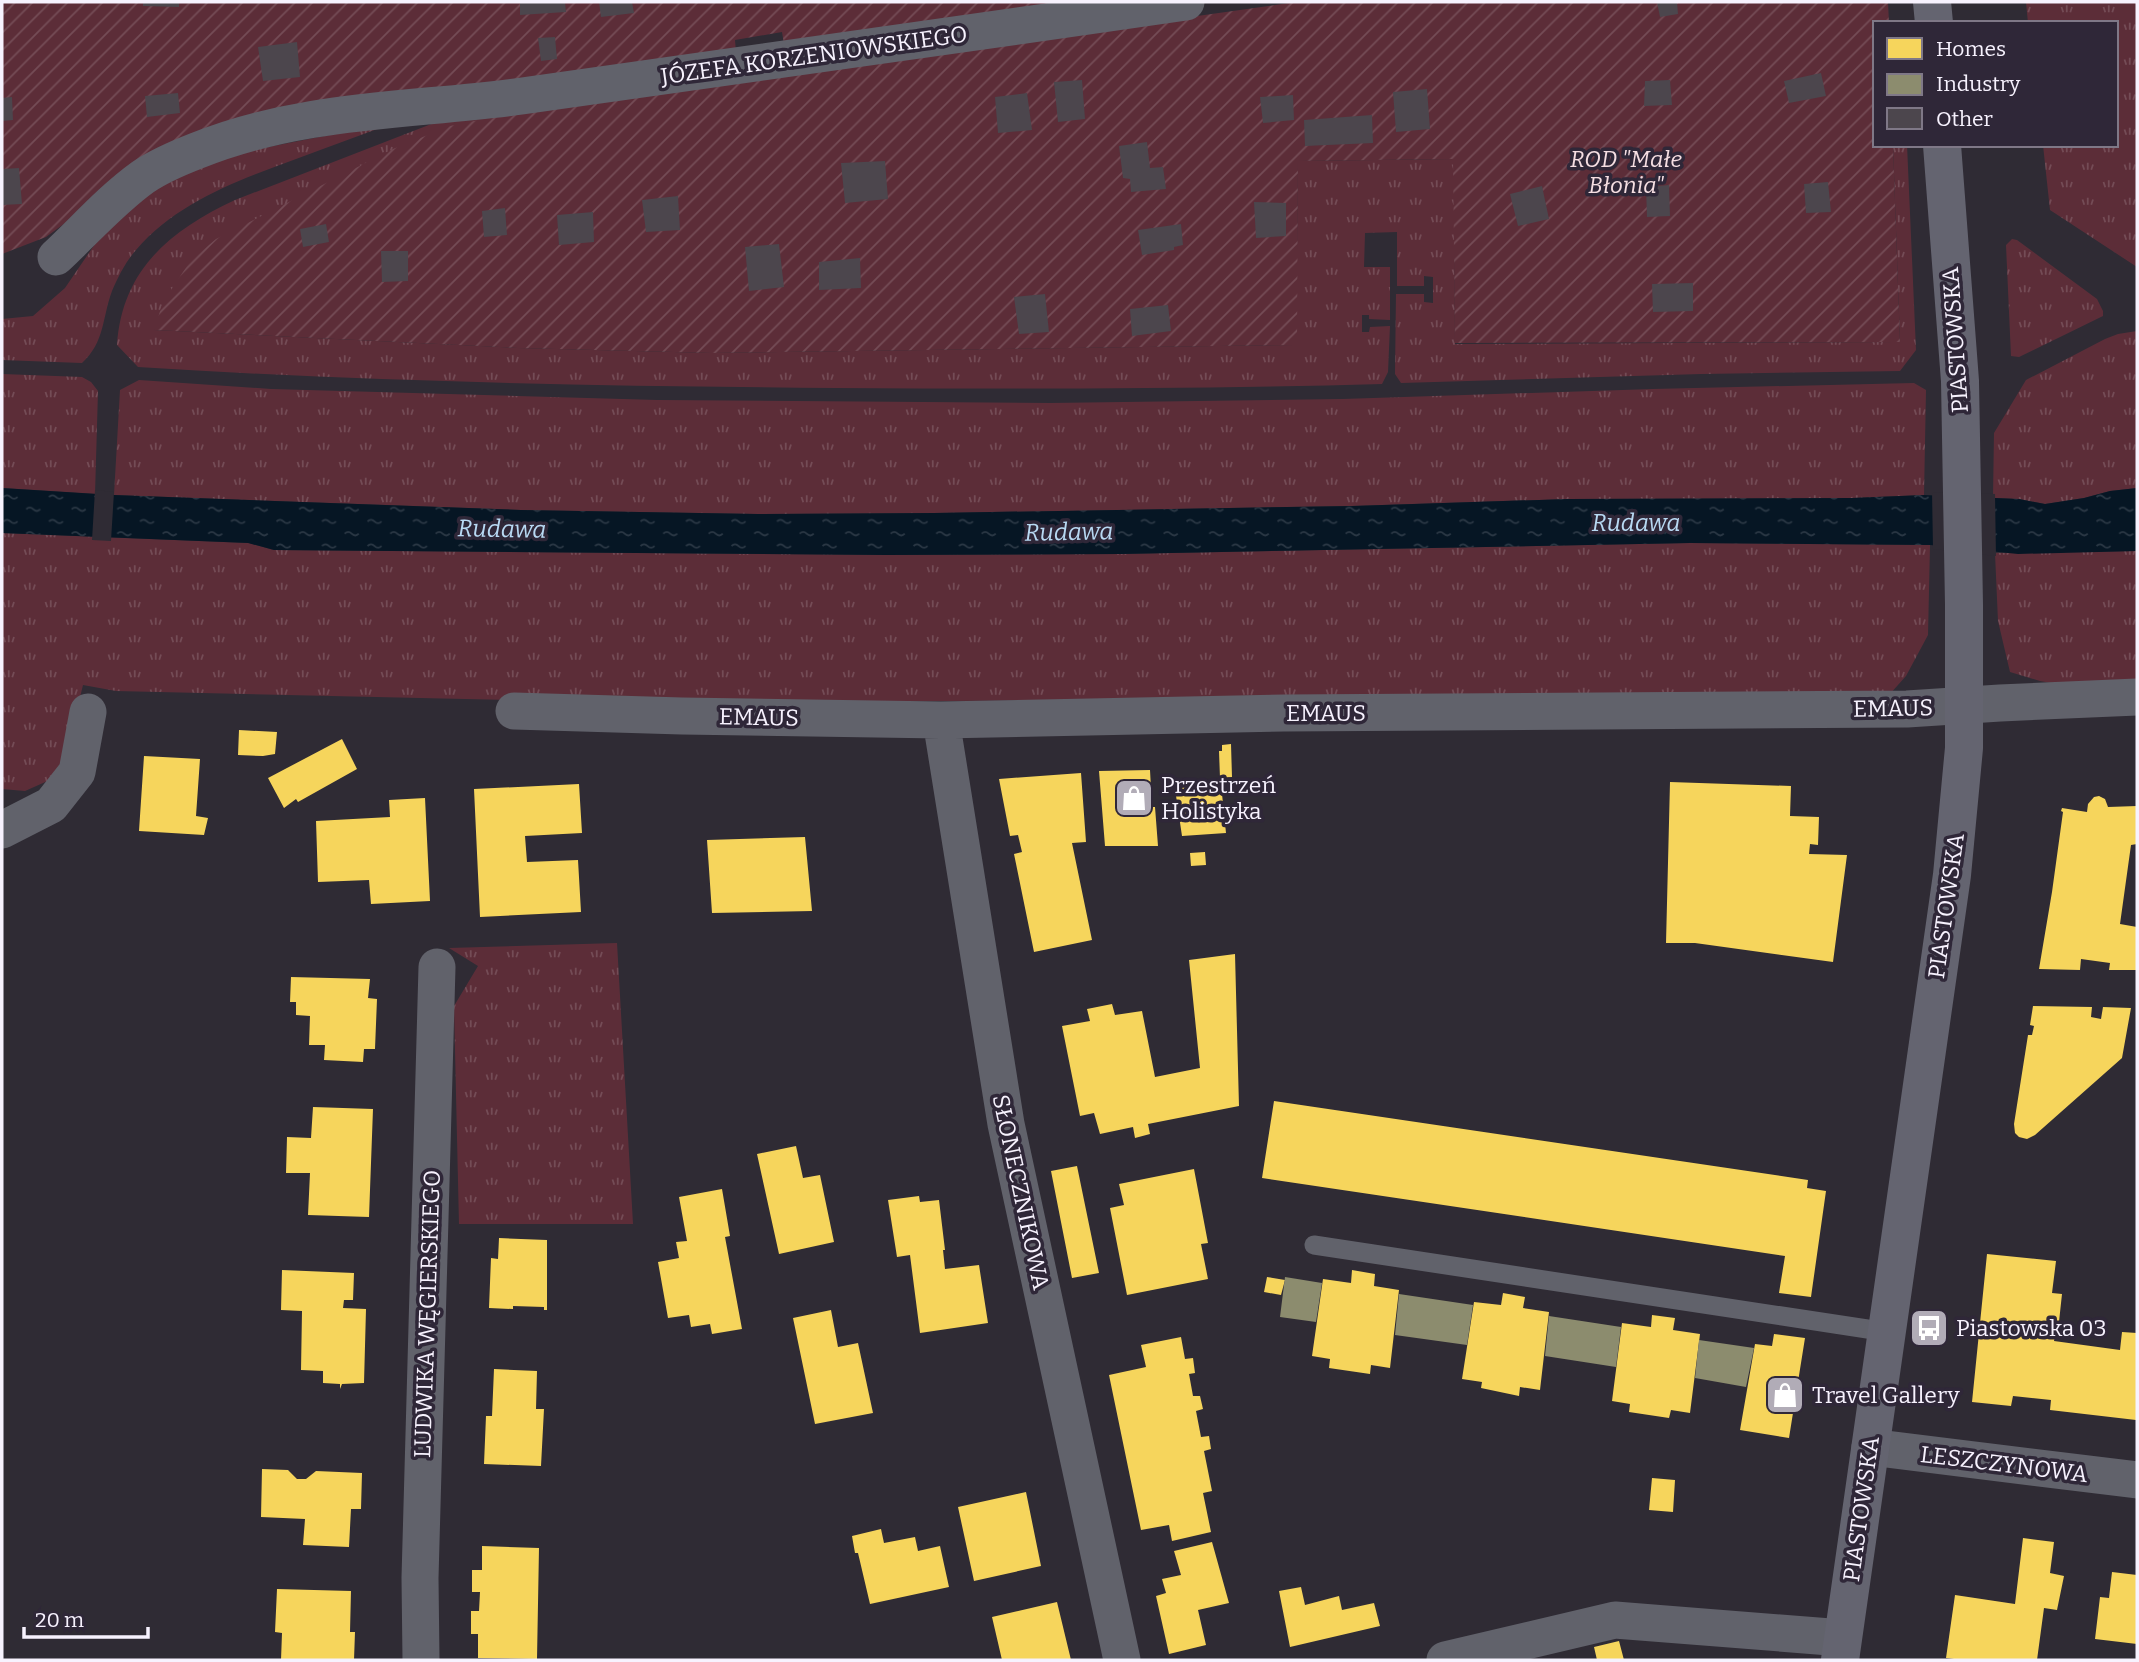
<svg xmlns="http://www.w3.org/2000/svg" width="2139" height="1662" font-family="Bitter,serif">
<style>
.grass{fill:url(#grass-tufts)}
.garden{fill:url(#garden-furrows)}
.water{fill:url(#water-ripples)}
.pier{fill:#2f2b34}
.homes{fill:#f6d55c}
.industry{fill:#8c8c6e}
.building{fill:#4c464d}
.lines{fill:none;stroke-linecap:round;stroke-linejoin:round}
.lane{stroke:#61626b;stroke-width:19}
.street{stroke:#61626b;stroke-width:37}
.secondary{stroke:#646470;stroke-width:38}
.labels{text-anchor:middle;dominant-baseline:central;stroke-width:7;stroke-linejoin:round;paint-order:stroke}
.street-label{font-size:23px;fill:#f7f2fe;stroke:#2f2738}
.park-label{font-size:23px;font-style:italic;fill:#f5dee2;stroke:#2f2738}
.poi-label{font-size:23px;fill:#f7f2fe;stroke:#2f2738;text-anchor:start}
.water-label{font-size:24px;font-style:italic;fill:#b8d9f3;stroke:#2f2738}
</style>
<defs>
<pattern id="grass-tufts" width="24" height="20" patternUnits="userSpaceOnUse" patternTransform="scale(1.75)"><rect width="24" height="20" fill="#5c2d38"/><path d="M3 7l-1-3M5 7V3M7 7l1-3M15 17l-1-3M17 17v-4M19 17l1-3" fill="none" stroke="#744c56"/></pattern>
<pattern id="garden-furrows" width="10" height="10" patternUnits="userSpaceOnUse" patternTransform="scale(1.75)"><rect width="10" height="10" fill="#5c2d38"/><path d="M-1 1l2-2M0 10L10 0M9 11l2-2" fill="none" stroke="#744c56"/></pattern>
<pattern id="water-ripples" width="26" height="14" patternUnits="userSpaceOnUse" patternTransform="scale(1.75)"><rect width="26" height="14" fill="#061624"/><path d="M2 4q2-2 4 0t4 0M15 11q2-2 4 0t4 0" fill="none" stroke="#2b3845"/></pattern>
</defs>
<rect width="100%" height="100%" fill="#2f2b34"/>
<path class="grass" d="M2026,2H2137V267L2050,210L2043,145H2116V23H2028Z
M522,106L154,330L518,348L712,353L1296,345L1298,161L1454,159L1455,344L1900,342L1893,145H1907L1916,350L1900,371L1701,374L1401,383L1395,374L1396,294H1424V302L1433,303V277L1424,276V286H1397V232L1365,233L1364,267H1390V320L1369,319V315H1362V332H1369L1370,327L1390,326L1388,372L1382,384C1201,389 1020,389 838,388C605,386 371,382 138,367L117,345C122,269 171,230 235,200L452,116Z
M396,122C363,134 329,147 296,159C239,180 177,202 136,250C126,261 118,277 112,291C102,318 105,342 82,363L2,360V319L33,316L65,288L110,222L191,162Z
M2012,239L2017,240L2097,299L2103,311V316L2019,357L2011,356L2006,245Z
M2137,331V488L2110,491L2084,498L2045,504L2019,499L1993,498L1994,433L2026,380L2105,339L2118,334Z
M2,374L82,377L91,382L98,391L95,494L2,488Z
M139,380L271,389L657,400L1051,403L1343,399L1653,389L1914,383L1926,390L1924,495L1852,498L1568,499L1352,506L934,513L758,514L521,510L114,495L120,390Z
M2,533L249,543L274,550L886,555L1121,554L1690,543L1930,545L1928,635L1906,676L1889,695L641,703L116,691L83,685L61,775L25,791L2,789Z
M2137,551V686L2079,688L2040,681L2010,672L1998,621L1995,553Z
M617,943L633,1224H459L454,1006L478,966L449,948Z"/>
<path class="garden" d="M2,2H1089L784,44L782,32L735,40L736,52L405,93L83,210L46,237L2,254Z
M1296,2H1888L1889,23H1875V145H1893L1900,342L1455,343L1453,159L1298,161L1297,345L712,353L518,348L154,330L163,302L191,260L216,239L393,149L450,126L522,111Z"/>
<path class="water" d="M2,488L114,495L521,510L758,514L934,513L1352,506L1568,499L1852,498L1924,495L2019,499L2045,504L2084,498L2110,491L2137,488V551L2018,554L1930,545L1690,543L1121,554L886,555L274,550L248,543L2,533Z"/>
<path class="pier" d="M95,490L114,492L111,541L92,540Z
M1932,492L1995,494L1996,556L1933,549Z"/>
<path class="homes" d="M239,730L277,732L275,754L263,756L238,755Z
M342,739L357,769L298,802L296,799L284,808L268,778Z
M1231,744L1232,777L1220,778L1219,751H1222V745Z
M144,756L200,759L196,816L208,818L204,835L139,831Z
M1150,770L1152,807H1155L1158,846H1105L1099,771Z
M1081,773L1086,842L1072,843L1092,940L1034,952L1014,854L1022,852L1018,835L1010,836L999,779Z
M1192,781V787L1221,784L1226,833L1182,836L1175,789L1179,788V782Z
M1670,782L1791,786L1790,816L1819,817L1818,845L1810,844L1809,854L1847,855L1833,962L1695,943H1666Z
M579,784L582,833L525,836L527,862L578,860L581,912L480,917L474,789Z
M2099,796L2105,799L2108,807L2137,806V844L2131,845L2120,924L2137,927V970H2109L2110,963L2081,959L2080,970L2039,969L2052,892L2063,812L2061,811L2062,808L2087,812L2088,804L2094,797Z
M425,798L430,901L371,904L369,880L318,882L316,821L390,817L389,800Z
M805,837L812,911L712,913L707,840Z
M1205,852L1206,865L1191,866L1190,853Z
M1235,954L1239,1106L1148,1124L1150,1134L1135,1138L1133,1127L1100,1134L1094,1113L1080,1116L1062,1026L1090,1021L1087,1009L1112,1004L1115,1015L1142,1011L1155,1077L1200,1068L1189,960Z
M291,977L370,979L368,998L377,999L375,1049H364L363,1062L324,1060L325,1045H309L310,1016L296,1015V1002H290Z
M2033,1006L2092,1007L2091,1017L2101,1019L2103,1007L2131,1008L2122,1058L2035,1135L2027,1139L2019,1137L2015,1133L2014,1124L2028,1035H2032L2034,1026L2030,1025Z
M1274,1101L1808,1180L1807,1188L1826,1191L1811,1297L1779,1293L1785,1256L1262,1178Z
M313,1107L373,1109L369,1217L308,1215L310,1173H286L287,1137L311,1138Z
M796,1146L803,1178L820,1175L834,1242L779,1254L757,1154Z
M1077,1166L1099,1273L1072,1278L1051,1171Z
M1194,1169L1208,1243L1201,1244L1208,1279L1127,1295L1110,1208L1124,1205L1119,1184Z
M722,1189L730,1236L725,1237L742,1329L712,1334L710,1324L691,1327L689,1315L668,1318L658,1262L679,1258L676,1242L687,1241L679,1197Z
M919,1196L920,1202L939,1200L945,1250H943L945,1269L979,1265L988,1323L920,1333L910,1255L897,1257L888,1200Z
M499,1238L547,1240V1310H544V1307L513,1306V1309L489,1308L491,1258L498,1259Z
M1987,1254L2056,1261L2052,1293L2062,1294L2058,1331H2056L2054,1341L2120,1350L2122,1332L2137,1333L2136,1420L2050,1410L2051,1400L2013,1396L2011,1406L1972,1402Z
M282,1270L354,1273L353,1300H344L343,1308L366,1309L364,1383L342,1384L340,1389V1384L323,1383V1371L301,1370L302,1311L281,1310Z
M1352,1270L1375,1274L1374,1286L1399,1290L1390,1368L1371,1365L1370,1374L1329,1368L1330,1359L1312,1356L1323,1279L1351,1283Z
M1267,1277L1285,1280L1281,1295L1264,1292Z
M1503,1293L1525,1297L1523,1308L1549,1312L1540,1390L1520,1387L1519,1396L1481,1388L1482,1382L1462,1379L1474,1302L1501,1305Z
M831,1310L838,1347L858,1343L873,1413L815,1424L793,1318Z
M1652,1315L1675,1318L1673,1330L1700,1334L1690,1413L1671,1410L1669,1418L1629,1412L1630,1404L1612,1401L1622,1323L1651,1327Z
M1774,1334L1805,1338L1789,1438L1740,1430L1755,1344L1772,1346Z
M1181,1337L1185,1359L1193,1358L1195,1373L1189,1374L1193,1396H1200L1203,1409L1196,1411L1201,1437L1209,1436L1211,1449L1204,1451L1212,1491L1203,1493L1211,1532L1172,1541L1169,1525L1141,1530L1109,1375L1146,1367L1141,1345Z
M494,1369L537,1371L536,1409H544L541,1466L484,1464L486,1416H492Z
M262,1469L288,1470L297,1479H306L316,1471L362,1473L361,1509H351L349,1547L303,1545L305,1519L261,1517Z
M1652,1478L1675,1480L1673,1512L1649,1510Z
M1026,1492L1041,1566L974,1581L958,1507Z
M881,1529L884,1543L915,1537L918,1551L940,1546L949,1587L870,1604L858,1553H855L852,1536Z
M2023,1538L2054,1542L2050,1573L2064,1576L2057,1610L2044,1608L2037,1660H1962L1946,1658L1955,1595L2015,1604Z
M1212,1542L1229,1603L1198,1610L1206,1645L1169,1654L1156,1596L1166,1593L1162,1579L1181,1575L1174,1551Z
M482,1546L539,1548L537,1659L478,1658V1634H471V1611H479L480,1592H472V1570H482Z
M2112,1572L2137,1575V1644L2095,1639L2100,1597L2109,1598Z
M1301,1587L1305,1605L1339,1596L1342,1610L1374,1603L1380,1626L1290,1647L1279,1591Z
M277,1589L351,1591L350,1632H355L354,1660H281L282,1633L275,1632Z
M1057,1602L1071,1660H1002L992,1617Z
M1619,1641L1624,1660H1597L1594,1647Z"/>
<path class="industry" d="M1285,1277L1322,1283L1316,1322L1280,1317Z
M1399,1294L1473,1305L1467,1345L1395,1335Z
M1549,1316L1621,1327L1616,1367L1545,1356Z
M1699,1340L1754,1348L1746,1387L1695,1378Z"/>
<path class="building" d="M143,2H179V7L143,6Z
M520,2H565L566,12L520,15Z
M599,2H632L634,13L601,17Z
M1657,2H1677L1678,14L1660,17Z
M555,37L557,59L541,61L538,38Z
M297,42L300,77L263,81L258,47Z
M1821,73L1826,96L1789,103L1784,81Z
M1082,80L1085,119L1058,122L1054,82Z
M1670,80L1672,105L1644,106L1645,81Z
M1427,89L1430,129L1396,132L1393,92Z
M178,93L180,113L147,117L145,96Z
M1027,93L1032,130L998,133L995,97Z
M1293,95L1294,120L1263,123L1260,97Z
M12,97L13,120L2,121V98Z
M1372,115L1373,143L1305,146L1304,120Z
M1147,142L1150,168L1163,167L1166,189L1131,192L1130,179L1123,178L1119,146Z
M885,161L888,199L845,203L841,163Z
M19,168L22,204L2,205V169Z
M1828,182L1831,212L1806,213L1804,184Z
M1669,185L1670,216L1647,217L1646,187Z
M1542,186L1549,219L1518,226L1510,194Z
M678,196L680,230L646,232L642,200Z
M1254,202L1286,203V236L1256,238Z
M505,208L507,235L484,237L482,211Z
M593,212L594,242L559,245L557,215Z
M326,224L329,242L303,247L300,229Z
M1181,224L1183,245L1174,247V250L1142,255L1138,230Z
M779,244L784,287L749,291L745,247Z
M381,251H408V281L382,282Z
M860,258L861,288L819,290V262Z
M1693,283V311L1653,312L1652,284Z
M1045,294L1049,332L1019,334L1014,297Z
M1168,305L1171,331L1132,336L1130,309Z"/>
<g class="lines">
<path class="lane" d="M1314,1245L1887,1332"/>
<path class="street" d="M56,257C84,231 111,200 143,177C159,166 178,158 196,151C302,108 412,111 522,96C744,65 965,34 1186,2
M514,711L682,716L941,720L1284,713L1907,709L2000,703L2137,697
M941,720L1006,1124L1122,1660
M2,830L51,805L77,772L88,712
M1870,1447L2137,1480
M421,1660L420,1578L437,967
M1445,1660L1615,1620L1843,1638"/>
<path class="secondary" d="M1932,2L1934,23
M1840,1660L1952,875L1964,748V605L1960,381L1942,145"/>
</g>
<defs>
<symbol id="shop-square" viewBox="-11 -11 22 22"><rect x="-9" y="-9" width="18" height="18" rx="4" fill="#b1acb7" stroke="#2f2738"/><path d="M-5-2.5h2.3a2.7 3.5 0 0 1 5.4 0H5L5.5 6h-11ZM-1.5-2.5h3a1.5 2.3 0 0 0-3 0Z" fill="#fff"/></symbol>
<symbol id="bus-square" viewBox="-11 -11 22 22"><rect x="-9" y="-9" width="18" height="18" rx="4" fill="#b1acb7" stroke="#2f2738"/><path d="M-5-6H5V4H4V6H2V4H-2V6H-4V4H-5ZM-3.5-4V0h7V-4ZM-3.5 1.2v1.5H-2V1.2ZM2 1.2v1.5H3.5V1.2Z" fill="#fff"/></symbol>
</defs>
<g fill-rule="evenodd">
<use href="#shop-square" x="1112" y="776" width="44" height="44"/>
<use href="#bus-square" x="1907" y="1306" width="44" height="44"/>
<use href="#shop-square" x="1763" y="1373" width="44" height="44"/>
</g>
<g class="labels">
<g class="street-label">
<text transform="translate(814 55) rotate(-8)">JÓZEFA KORZENIOWSKIEGO</text>
<text transform="translate(1955 340) rotate(-94)">PIASTOWSKA</text>
<text transform="translate(1893 708) rotate(-1)">EMAUS</text>
<text x="1326" y="713">EMAUS</text>
<text transform="translate(759 717) rotate(1)">EMAUS</text>
<text transform="translate(1946 906) rotate(-82)">PIASTOWSKA</text>
<text transform="translate(1021 1192) rotate(78)">SŁONECZNIKOWA</text>
<text transform="translate(427 1314) rotate(-88)">LUDWIKA WĘGIERSKIEGO</text>
<text transform="translate(2004 1464) rotate(7)">LESZCZYNOWA</text>
<text transform="translate(1861 1509) rotate(-82)">PIASTOWSKA</text>
</g>
<g class="park-label">
<text x="1626" y="159">ROD "Małe<tspan x="1626" dy="26">Błonia"</tspan></text>
</g>
<g class="poi-label">
<text x="1161" y="785">Przestrzeń<tspan x="1161" dy="26">Holistyka</tspan></text>
<text x="1956" y="1328">Piastowska 03</text>
<text x="1812" y="1395">Travel Gallery</text>
</g>
<g class="water-label">
<text x="1636" y="523">Rudawa</text>
<text transform="translate(502 529) rotate(1)">Rudawa</text>
<text transform="translate(1069 532) rotate(-1)">Rudawa</text>
</g>
</g>
<rect width="2139" height="1662" fill="none" stroke="#f7f2fe" stroke-width="7"/>
<rect x="1873" y="21" width="245" height="126" fill="#2f2738" stroke="#7f7887" stroke-width="2"/>
<rect x="1887" y="38" width="35" height="21" fill="#f6d55c" stroke="#7f7887" stroke-width="2"/>
<text x="1936" y="56" font-size="21" fill="#f7f2fe">Homes</text>
<rect x="1887" y="74" width="35" height="21" fill="#8c8c6e" stroke="#7f7887" stroke-width="2"/>
<text x="1936" y="91" font-size="21" fill="#f7f2fe">Industry</text>
<rect x="1887" y="108" width="35" height="21" fill="#4c464d" stroke="#7f7887" stroke-width="2"/>
<text x="1936" y="126" font-size="21" fill="#f7f2fe">Other</text>
<path d="M24 1627v10h124v-10" fill="none" stroke="#f7f2fe" stroke-width="3.5"/>
<text x="35" y="1627" font-size="21" fill="#f7f2fe" stroke="#2f2738" stroke-width="5" paint-order="stroke">20 m</text>
</svg>
